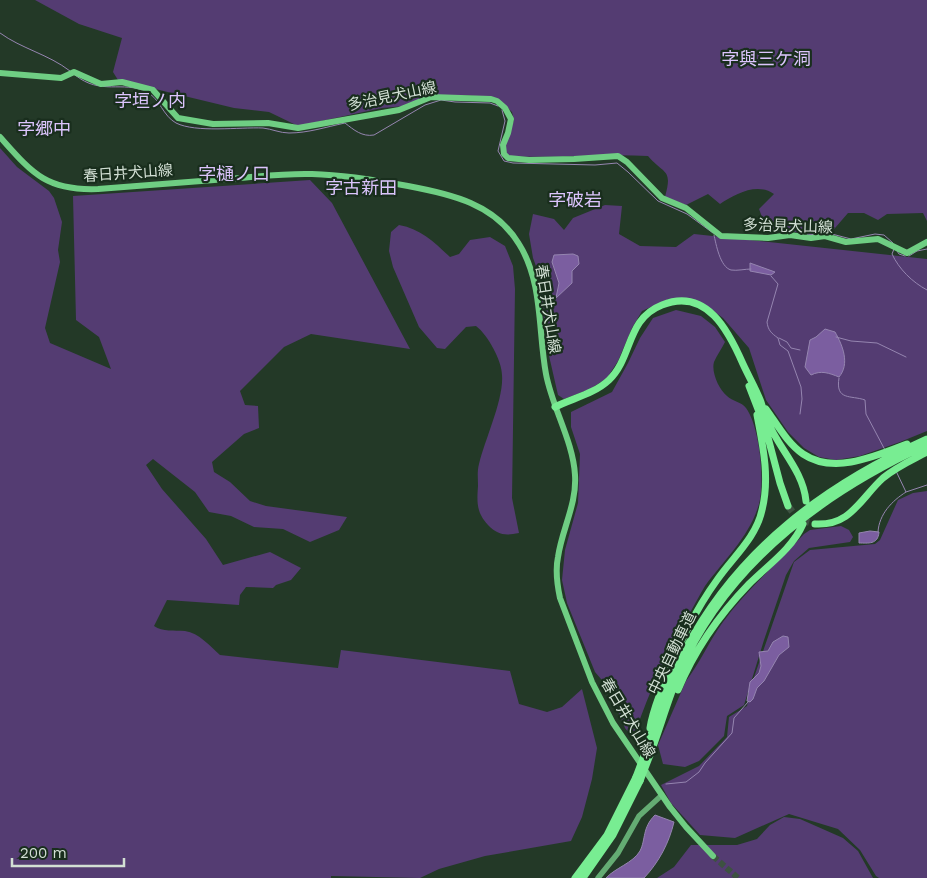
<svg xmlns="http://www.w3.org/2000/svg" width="927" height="878" font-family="'Work Sans','Noto Sans JP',sans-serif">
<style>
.green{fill:#543c72}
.water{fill:#7b5ea0;stroke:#9585b0}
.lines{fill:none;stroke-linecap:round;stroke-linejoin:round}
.stream{stroke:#9585b0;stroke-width:1}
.primary-tunnel{stroke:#3d5241;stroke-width:6;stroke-dasharray:6 3;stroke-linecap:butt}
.highway-tunnel{stroke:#3d5241;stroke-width:7;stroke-dasharray:7 3.5;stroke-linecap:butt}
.secondary{stroke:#64ac73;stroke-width:5.5}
.primary{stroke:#6fce83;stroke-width:6}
.highway{stroke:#78ed92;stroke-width:7}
.highway-bridge{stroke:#78ed92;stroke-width:7}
.labels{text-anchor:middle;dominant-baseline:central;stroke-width:4.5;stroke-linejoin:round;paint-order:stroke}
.street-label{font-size:15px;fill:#d2dfd4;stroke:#192e1d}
.quarter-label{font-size:18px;fill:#dbc4fc;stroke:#192e1d}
</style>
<rect width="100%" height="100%" fill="#233927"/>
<path class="green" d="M35,0H927V221L923,213L887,214L878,220L864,213H848L829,235L809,236L789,230L768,233L759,209L774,194C757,182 735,194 720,204L708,194L686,205L665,197C673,168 664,175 648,156C602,153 555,159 509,156L505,151V145L514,120L512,112L499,100L492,97L460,95L429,96L405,106L382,108L298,126L269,112L234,108L118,80L113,72L122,38L79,24Z
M0,148L17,167L49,191L54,198L62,222L58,250L60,262L45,328L50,343L111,369L99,337L76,320L73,196L310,180L332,203L410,349L311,334L284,347L240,391L245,405L258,406L259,428L244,434L212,462L214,472L230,482L250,501L266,506L347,517L339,530L310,542L283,529L254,527L231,516L209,512L195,492L153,459L146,465L162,489L206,539L223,565L270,552L301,568L291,580L276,585L273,588L246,587L240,595L239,605L167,600L154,626C163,632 174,630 185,631C199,633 210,646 220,655L338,668L341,650L510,671L519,704L547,712L562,707L582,689L597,748L592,779L582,817L571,841L485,856L439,869L420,878L331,876V878H0Z
M605,205L622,206L619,234L640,246L676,247L694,234L927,259V431L900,442L860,456L836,460L819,457L804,448L788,432L766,400L749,348L723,318L711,309L697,302L684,299H669L642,311L632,328L618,361L607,378L590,389L564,399L558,395L547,347L539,274L533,258L529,234L533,214L554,219L564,230L573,218Z
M399,225C421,229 434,242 450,257L459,254L470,240L490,237L505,246L513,266L515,289L512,498L519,533C505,536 498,535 488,525C476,512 477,502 478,486C478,479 477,471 479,464C485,439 504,399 502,375C502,361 488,335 476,326L466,327L445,349L437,348L419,327L393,267L389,251L391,232Z
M676,310L701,316L715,327L725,342C722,348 717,355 714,362C711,372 719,390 727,396C732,401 742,402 746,408C760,427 765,482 759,504C750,536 724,560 705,586C699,596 694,606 688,616C667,653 650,690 636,730L629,733L625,728L607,686L595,672L567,603L562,580L565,550L578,503L580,454L571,427V412L612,392L628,363L640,338L653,318Z
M927,491V878H879L876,876L860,850L838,829L789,814L735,838L700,835L671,803L661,785L699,766L727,737L729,717L747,706L752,683L794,562L810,550L875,544L880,540L898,500L913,493Z
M841,526L849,530L853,537L850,542L809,548L794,561L786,575L764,640L744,705L727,716L724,736L699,761L685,767L663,764L658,745L686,681C700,663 709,641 723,622C746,590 777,564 804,534L810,530Z
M784,817L800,819L843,838L858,851L873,878H657L674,867L691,845H737L757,839L770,825Z"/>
<path class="water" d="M573,254L578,256L579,264L572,271V283L556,298L559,283L552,262L554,255Z
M750,263L775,272L771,275L750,271Z
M825,329L835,332C843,346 850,364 839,377C829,373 821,370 811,375L805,367L810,340L816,337Z
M870,531L879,532C878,545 868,543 859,543V533Z
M783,636L788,637L789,647L779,655L764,681L757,688L753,699L750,702L747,701L750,682L759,673L761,666L759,652L768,651L773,642Z
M655,815L674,822C669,843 659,862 644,878H606C615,868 633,863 640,851C646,839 642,828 655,815Z"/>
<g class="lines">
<path class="stream" d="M0,33C22,49 48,54 70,71
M75,75C101,96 122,80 147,92C160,99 163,116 176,123C196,133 239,127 263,128C272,129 280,133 289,133C308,133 326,127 345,123C354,130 362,137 374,135L425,105L441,100L455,102L490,103L498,106
M502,110L505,121L498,151L504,161L513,163L595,165L617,163L628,172L658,201L687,214L713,233
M714,235C716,244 720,267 731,270C737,271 745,269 751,269
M809,235L828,233L851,239L875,234L884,235L893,243
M894,249L892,254C899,269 912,282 927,290
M897,251L899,254L905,256
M909,256L917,251L927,249
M771,276L778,284L767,322C768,330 771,333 778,338L780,345L788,351L801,387L802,399L800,414
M836,337L851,341L877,343L906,357
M779,338L787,342L791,348L800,350
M839,378C835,401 851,395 865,400L866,414L885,450
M906,492L927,485
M878,532C879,514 892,501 906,492L896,471
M666,784L686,782L699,772L705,763L732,733L734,718L748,702"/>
<path class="primary-tunnel" d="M713,856L738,878"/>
<path class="highway-tunnel" d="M788,506L798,519L815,524"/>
<path class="secondary" d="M598,878L618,853L639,816L662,795"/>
<path class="primary" d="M0,73L61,78L74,72L101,84L122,82L153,90L178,118L213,124L268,123L298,128L399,110L431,97L491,99L497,101L505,108L511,119L508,133L503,145L504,154L508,158L529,160L574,159L618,156L627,162L662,198L686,208L721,236L768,238L790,235L811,238L825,236L846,242L878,239L907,253L927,242
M0,137C32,173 46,191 98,189C141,186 184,182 227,179C255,177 284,173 312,174C344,175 376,180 408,186C451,194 495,204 519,244C543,282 538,331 546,374C552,407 573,441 575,475C577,504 562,529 558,557C555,571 557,584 560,598L592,682L613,723L670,807L686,827L713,856"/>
<path class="highway" d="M749,386L766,430L780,483L788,506
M555,407C573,398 594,394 609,380C633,357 626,319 662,305C707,287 729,332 743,364C749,377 756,389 761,402C763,408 764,414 767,420C778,448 803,470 806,501
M766,409C777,424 787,443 803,454C834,475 876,456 907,444
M815,524C851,526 860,499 883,478C896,467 912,460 927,452
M678,690C694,651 720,614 749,584C768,565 792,549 803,524
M650,728C652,714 657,702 662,688C676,650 693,613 717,580C733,557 756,538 762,510C770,478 763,446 757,415
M645,753C656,718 668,682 685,650C738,549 825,485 927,439
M650,755C660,728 668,700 679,673C726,565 823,493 927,445
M575,878L607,835L636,777
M583,878L613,835L640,781"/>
<path class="highway-bridge" d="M636,777L645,753
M640,781L650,755"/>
</g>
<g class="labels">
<g class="street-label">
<text transform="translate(392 96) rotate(-12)">多治見犬山線</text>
<text transform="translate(128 173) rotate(-4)">春日井犬山線</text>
<text transform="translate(788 226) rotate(2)">多治見犬山線</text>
<text transform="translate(548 309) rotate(81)">春日井犬山線</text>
<text transform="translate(672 653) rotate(-64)">中央自動車道</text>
<text transform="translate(628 718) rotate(59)">春日井犬山線</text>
</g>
<g class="quarter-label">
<text x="766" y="58">字與三ケ洞</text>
<text x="150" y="100">字垣ノ内</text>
<text x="44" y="128">字郷中</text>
<text x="234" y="173">字樋ノ口</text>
<text x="361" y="187">字古新田</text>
<text x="575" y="199">字破岩</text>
</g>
</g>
<path d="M12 858v8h112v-8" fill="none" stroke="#d2dfd4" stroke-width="2.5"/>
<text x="20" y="858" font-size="15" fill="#d2dfd4" stroke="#192e1d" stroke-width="4" paint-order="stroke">200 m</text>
</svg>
